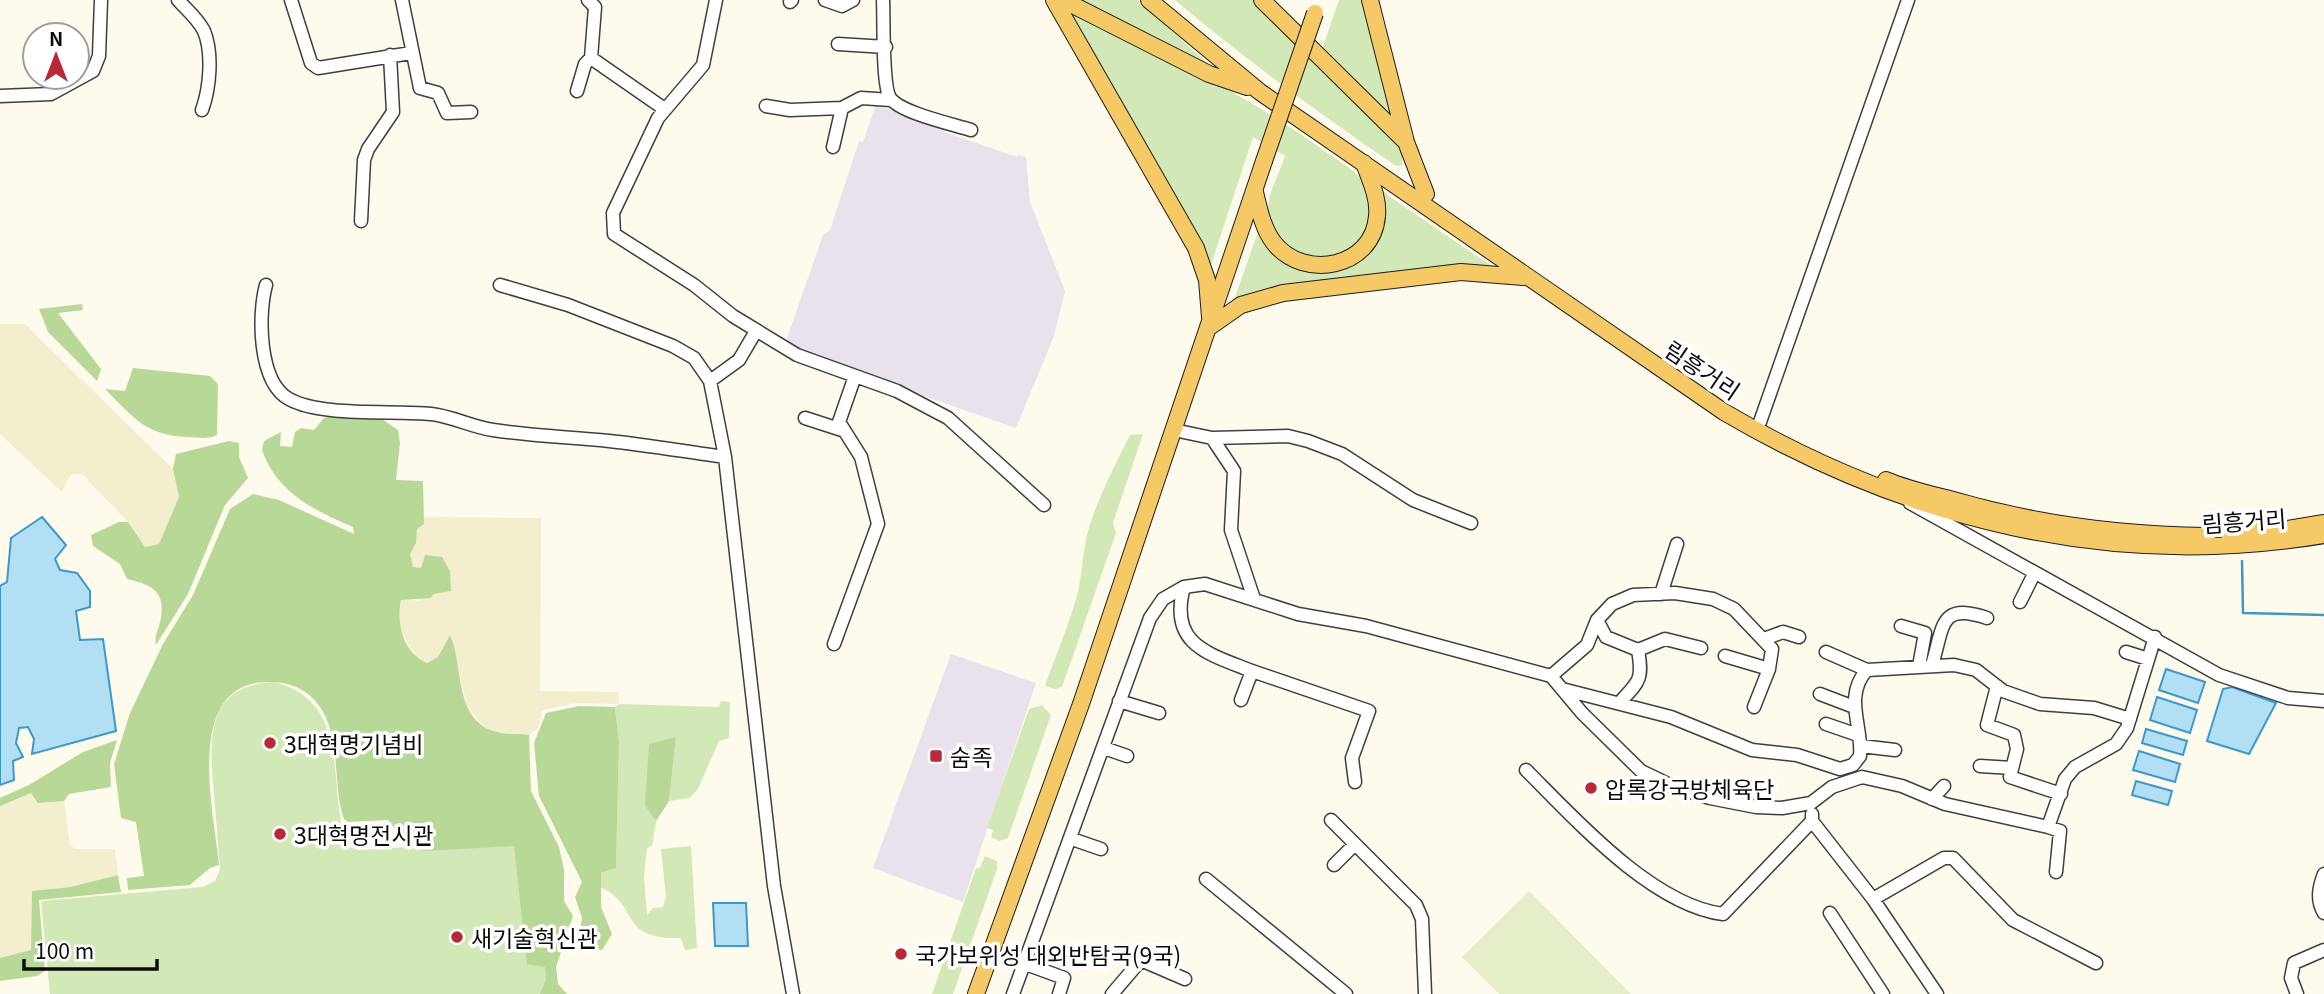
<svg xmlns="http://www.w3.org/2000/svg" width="2324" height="994" font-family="Georgia,'Noto Sans KR',serif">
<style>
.industrial{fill:#e9e1eb}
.farmland{fill:#f3eece}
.green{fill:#d3e8b7}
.forest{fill:#b8d897}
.pitch{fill:#e4efc9}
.water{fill:#b3dff4;stroke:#3c99c9;stroke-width:2}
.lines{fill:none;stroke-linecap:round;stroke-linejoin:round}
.stream{stroke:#3c99c9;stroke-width:2.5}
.minor-casing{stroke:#3f3f3f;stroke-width:15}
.major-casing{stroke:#1d1d1d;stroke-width:18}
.minor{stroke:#fff;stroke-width:12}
.major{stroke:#f5ca66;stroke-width:16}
.major-bridge-casing{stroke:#1d1d1d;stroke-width:18;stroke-linecap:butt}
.major-bridge{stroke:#f5ca66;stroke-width:16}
.poi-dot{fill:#b82938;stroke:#fff;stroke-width:2.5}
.labels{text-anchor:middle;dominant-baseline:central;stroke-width:7;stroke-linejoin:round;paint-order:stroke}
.street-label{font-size:23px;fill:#0c0c0c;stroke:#fff}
.poi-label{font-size:23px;fill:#0c0c0c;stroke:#fff;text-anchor:start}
</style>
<rect width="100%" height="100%" fill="#fefaec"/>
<path class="industrial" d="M876,105L944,129V132L1017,157L1018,155L1026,157L1030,202L1065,291L1054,336L1016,428L803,354L786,341L823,235L830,230L859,141L863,142Z
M951,654L1036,683L963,902L873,868Z"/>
<path class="farmland" d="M0,324H25L173,469L179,497L159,544L145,547L128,522L82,474H71L62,492L0,434Z
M424,517L541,518L540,691L618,692L619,704L576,703L548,709L542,711L538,728L529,735L495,732L482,725L467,705L450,635L438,657L427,663L418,658L398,628L401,599L420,601L421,568L413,567L409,554L416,543L417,528L424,524Z
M31,792L38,803L64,801L70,845L75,849H115L118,875L70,887L32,891L31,950L0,958V806Z"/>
<path class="green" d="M1077,0H1137L1211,66Z
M1175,0H1256L1378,120L1403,154L1402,165L1396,166C1320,114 1246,60 1175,0Z
M1339,0H1365L1395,121L1321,52Z
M1071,13H1078C1164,57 1253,97 1330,155C1342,163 1360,173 1366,187C1381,218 1364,236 1344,256L1304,259C1296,253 1280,244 1274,235C1257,209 1277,181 1285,156L1253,137L1210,268Z
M1380,190L1493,267L1232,306L1260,226L1282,258L1357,259Z
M1143,434L1113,523L1116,533L1062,687L1055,689L1045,686C1055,657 1067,630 1076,599C1082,579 1082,556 1087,535C1096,501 1114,467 1130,435Z
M275,682C353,703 326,785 347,846L359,850L516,840L545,959L549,994H50L41,901L202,887L215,881L220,869C218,844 216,819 214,794C209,740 205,684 275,682Z
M721,701L730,702L729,738L719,741L698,789L690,798L669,801L676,737L645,806L656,821L652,846L647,848L644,877L647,915L653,908L663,907L666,897L661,849L691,846L697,948L685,950L681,938C617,940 641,905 600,887L601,873L616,868L619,742L615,707L619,704L719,707Z
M1042,705L1051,715L1008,838L999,841L991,837L993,830L987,828L1029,709Z
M985,856L997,861V869L953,994H932L976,868H980Z"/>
<path class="forest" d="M82,304L83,310L58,313L101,369L97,381L48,332L39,309Z
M133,368L210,376L218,384L217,435C209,439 199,438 190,437C146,436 135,419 105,389L125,391Z
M332,416L379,417L398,430L400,443L396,480L423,481L424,524L417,529L416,543L410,554L413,567L421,568L425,555L442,557L450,571L451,591L433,594L431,598L401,600C396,624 403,652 427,663L438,657L450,635C464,665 453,721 497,732C507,735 519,733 529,735L531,791L559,847L564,870V901L573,916L556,967L558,984L567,994H540L546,979L545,967L527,964L514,846L424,851L405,841L388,820L348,822L344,819C332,785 342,740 320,707C309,690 289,681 269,682C182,682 214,811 219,865L210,868L190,885L128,890L127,878L144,876L136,822L121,818L114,764L130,713L163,644L193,595L230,509L253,494L279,500L354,534L353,527C314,510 278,494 262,450L264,441L281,432L280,446L292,447L295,432L301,428L314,430L324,418Z
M229,441L239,443V457L248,478L225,505L188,594L156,645C154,636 158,631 160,622C167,592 153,585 127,579L120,564L93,546L91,535L119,522H128L145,547L159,544L179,497L173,469L176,454Z
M579,706L615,707L619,742L616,868L601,873V907L612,934L602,950L589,947L579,939L582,918L575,897L582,882L539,796L534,743L546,713Z
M676,737L669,801L656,821L645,806L649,744Z
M117,740L110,763L111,787L69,794L64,801L38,803L31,793L0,806V798L29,785L83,752Z
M118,875L121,892L39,900L45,971L37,976L0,981V958L31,950L32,891L70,887Z"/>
<path class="pitch" d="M1529,891L1631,994H1499L1462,957Z"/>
<path class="water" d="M42,517L66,545L55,559L60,570L77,573L90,591V607L76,611L80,640L103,639L116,731L32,754L34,739L28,727L19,728L16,743L23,757L13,761L14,780L0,785V586L7,582L11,538Z
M2166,669L2205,682L2198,703L2159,690Z
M2232,687L2276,703L2249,754L2207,741L2223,689Z
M2157,697L2197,710L2190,733L2150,720Z
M2146,729L2187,741L2183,755L2142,743Z
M2139,751L2180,764L2175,782L2133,770Z
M2136,781L2172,791L2168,805L2132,795Z
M713,903H746L748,946H715Z"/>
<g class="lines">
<path class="stream" d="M2242,561L2243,613L2324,615"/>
<defs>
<path id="minor" d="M178,0C187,10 198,19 204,31C213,53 210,88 202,110
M291,0L311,63L318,68L411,53
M402,0L420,88L438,93L447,113L471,112
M716,0L703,65L658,118L613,213L614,234L694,285L733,316L797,355L897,391L948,418L1044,505
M825,0L842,6L853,0
M883,0C884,19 882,85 890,98C901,113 952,124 971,130
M790,2L792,0
M838,44L886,47
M591,58L663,108
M577,91L585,64L591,58L595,7L588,0
M0,96L51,94L93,71L99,56L101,0
M766,106L790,110L842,108L861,98L891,100
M833,147L842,108
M361,221L364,160L368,149L393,112L390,55
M266,285C258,314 258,382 289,399C321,417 393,410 431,414C452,416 471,427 493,430C531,436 570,437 609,441C648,445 687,452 725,457
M500,285L568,305L673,346L694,358L710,381L725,457L774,886L793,994
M710,381L739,360L756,331
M805,418L842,430
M1760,422L1908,0
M1174,430L1212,438L1288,436L1308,441L1342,454L1413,500L1471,523
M1212,438L1234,471L1231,530L1254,599
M1910,503L2219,675L2288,698L2324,701
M1661,594L1677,544
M2020,602L2034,574
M1597,620L1606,637L1638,650L1665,639L1701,648
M1901,626L1925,633L1919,666
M1764,639L1783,632L1799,637
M834,644L878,524L861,457L839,422L855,376
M1826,652L1867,670
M2126,652L2148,659
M1725,656L1769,669
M1932,665C1944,626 1939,602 1987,618
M1252,671L1369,711L1352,758L1355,782
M1551,676L1587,645L1597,620L1612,604L1633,595L1675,593L1713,599L1734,609L1772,649L1769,669L1754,707
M1997,686L1987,725L2014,735L2017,749L2010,777L2061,794
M1562,689L1671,717L1752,750L1797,755L1840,769L1853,765L1860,756C1863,727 1843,696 1867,670L1954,665L1976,670L2003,691L2040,704L2094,708L2130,719
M1820,694L1854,707
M1241,700L1252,671C1209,654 1168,645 1184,587L1205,584L1298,614L1366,626L1551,676L1582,713L1641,771L1672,786L1710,798L1756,807L1782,808L1811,803L1832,787L1862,777L1902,786L1945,804L2048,827L2060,831L2056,872
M1119,701L1159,713
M1620,702C1640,681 1643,679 1638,650
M1826,724L1858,735
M1861,746L1895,750
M1104,748L1127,756
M1980,766L2012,768
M1526,770C1575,819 1652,905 1723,914L1812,821
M1932,799L1944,786
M1812,814V821L1873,899L1937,994
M1331,820L1416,905L1422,919L1425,994
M2048,827L2065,779L2075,767L2116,744L2127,728L2155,637
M1072,839L1101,849
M1334,865L1355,844
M2324,874C2319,887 2316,900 2324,913
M1206,879L1346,994
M1873,899L1944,858H1953L2013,920L2096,963
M1830,913L1883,994
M1026,964L1064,978L1059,994
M1013,994L1150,618L1163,599L1184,587
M1112,994L1141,960L1185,979
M2297,994L2291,978L2294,963L2324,950"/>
<path id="major" d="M1054,0L1196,248L1207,280L1210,317
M1063,0L1209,74L1247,87
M1149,0L1260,92L1724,412C1906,519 2112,571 2324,535
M1262,0L1404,140
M1370,0L1406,142L1426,194
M1255,192C1259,209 1263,229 1274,243C1304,281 1373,268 1377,216C1379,198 1370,180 1364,163
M1211,326L1241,305L1283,293L1461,272L1523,277
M1886,480C1907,489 1930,494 1953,500C2036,524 2120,535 2207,536
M2229,534L2288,529L2324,523
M976,994L1081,704L1264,161"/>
</defs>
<use href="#minor" class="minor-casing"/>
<use href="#major" class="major-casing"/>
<use href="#minor" class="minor"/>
<use href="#major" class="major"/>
<defs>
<path id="major-bridge" d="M1264,161L1315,13"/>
</defs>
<use href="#major-bridge" class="major-bridge-casing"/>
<use href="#major-bridge" class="major-bridge"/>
</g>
<g class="poi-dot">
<circle cx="270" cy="743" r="7"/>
<rect x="929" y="749" width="14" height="14" rx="3.5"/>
<circle cx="1591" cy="788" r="7"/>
<circle cx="280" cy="834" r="7"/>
<circle cx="457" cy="937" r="7"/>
<circle cx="901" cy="954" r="7"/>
</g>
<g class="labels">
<g class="street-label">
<text transform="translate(1703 369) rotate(34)">림흥거리</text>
<text transform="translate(2244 520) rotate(-4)">림흥거리</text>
</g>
<g class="poi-label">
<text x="284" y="743">3대혁명기념비</text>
<text x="950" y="756">숨족</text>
<text x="1605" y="788">압록강국방체육단</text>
<text x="294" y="834">3대혁명전시관</text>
<text x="471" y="937">새기술혁신관</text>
<text x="915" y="954">국가보위성 대외반탐국(9국)</text>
</g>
</g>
<g transform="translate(56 56)"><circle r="33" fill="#ffffff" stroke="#9e9e9e" stroke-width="2"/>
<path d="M0-5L12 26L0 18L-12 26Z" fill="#b82938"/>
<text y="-10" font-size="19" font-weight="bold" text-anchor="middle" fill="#0c0c0c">N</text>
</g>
<path d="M24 959v10h133v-10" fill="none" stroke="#0c0c0c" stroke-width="3.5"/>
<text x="35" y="959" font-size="21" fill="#0c0c0c" stroke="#ffffff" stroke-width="5" paint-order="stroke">100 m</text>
</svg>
